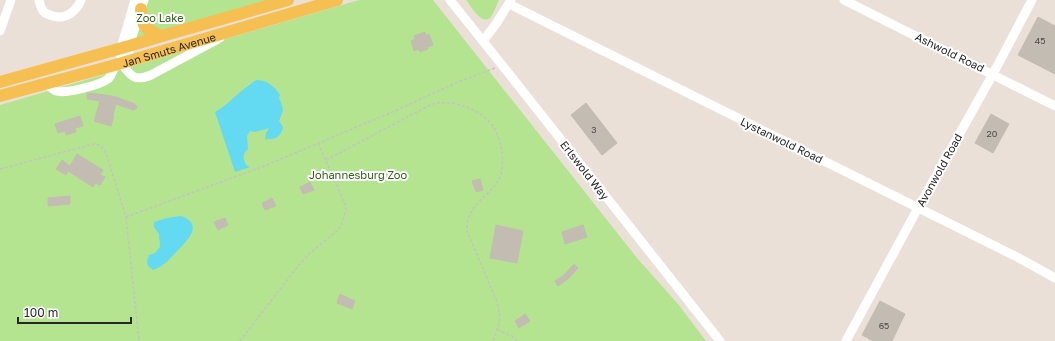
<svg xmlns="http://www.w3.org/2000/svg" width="1055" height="341" font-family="'Golos Text',sans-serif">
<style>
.green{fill:#b4e490}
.water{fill:#64d9f2}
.building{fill:#c2bcb3;stroke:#c5bcb1}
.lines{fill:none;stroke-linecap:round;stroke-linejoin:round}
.path{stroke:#c3c3c3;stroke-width:1.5;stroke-dasharray:3 2;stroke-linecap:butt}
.minor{stroke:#fff;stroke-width:9}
.major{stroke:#f5c051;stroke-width:12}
.labels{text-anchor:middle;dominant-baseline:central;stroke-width:4;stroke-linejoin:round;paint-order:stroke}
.number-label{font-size:9px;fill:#4e4c4a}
.park-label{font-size:11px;fill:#2d6416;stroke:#fff}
.street-label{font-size:11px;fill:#272727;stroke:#fff}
</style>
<rect width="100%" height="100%" fill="#eae0d7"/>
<path class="green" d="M148,0H274L133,41Z
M359,0H433L637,258L678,304L706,341H0V105Z
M466,0H499C497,4 493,15 490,18C481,25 471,6 466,0Z"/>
<path class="water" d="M256,80C267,80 274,86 280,95L279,98C284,110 284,109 279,121L283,127C281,137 275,140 265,139L266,133L269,128L255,132L250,131L247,136L248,149C242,154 243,159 246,165L250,167L235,172L215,112C224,107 230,101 238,94C243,89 250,85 256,80Z
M181,216C204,224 188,240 177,251C170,259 163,267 153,270L148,266L147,261L149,255L155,253L160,247L159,234L154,227V222L167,218Z"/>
<path class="building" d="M1038,17L1055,26V74L1018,55Z
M425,32L426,36L429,34L433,45L427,47L428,49L420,52L419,49L414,51L411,41L415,39L414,36Z
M87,93L106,95L116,97L135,104L137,107V108L134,110H133L116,104L113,115L114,116L111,126L94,121L100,101L87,99Z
M586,103L617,143L602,155L571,115Z
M991,114L1009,124L993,153L975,143Z
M80,116L83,126L75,128L76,132L66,135L65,131L58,133L55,124Z
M77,154L103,170L100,175L105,177L100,185L96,183L93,187L68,171L66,175L56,169L62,160L70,166Z
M480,179L483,190L476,192L472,181Z
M310,182L314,190L303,194L300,187Z
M70,196V204L48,206V198Z
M272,198L276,206L265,210L262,203Z
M225,218L228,225L218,230L214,222Z
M496,225L523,231L517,263L490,258Z
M583,225L587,237L565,244L562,232Z
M574,264L578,268L568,279L558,286L555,281L564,275Z
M340,294L355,301L352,309L337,303Z
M880,301L905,314L892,341H873L862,335Z
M525,314L530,321L519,328L515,321Z"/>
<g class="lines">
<path class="path" d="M326,160L432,104C453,99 482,109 494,128C501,140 504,156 502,169C500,190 474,199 468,219C467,222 467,227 467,231L497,302L500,318L497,330L493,341
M0,169L94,144L99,145L105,150L126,217L139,341
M126,217L262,167L397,110L458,82L495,68
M497,330L512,336L517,341
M240,341L298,266L309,254L338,230L342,223L346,210L345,204L318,143"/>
<path class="minor" d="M39,0C40,4 41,9 44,12C46,14 50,15 53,16C65,20 76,12 81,0
M135,0L121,48V63C131,76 134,82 151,75L220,38
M450,0L502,65L720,341
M844,0L1055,106
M509,4L818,158L1017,257L1055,278
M0,31L11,0
M483,41L496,24L511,0
M129,60V46L144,0
M46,83C49,86 52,89 56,91C66,94 100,85 108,79C112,75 113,70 115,65
M846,341L918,208L993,74L1032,0"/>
<g class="major">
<path d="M141,9C142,28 145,29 162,36"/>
<path d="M0,82L129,46L162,36L288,0"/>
<path id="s1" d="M0,96L115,65L337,0"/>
</g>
</g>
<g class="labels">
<g class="number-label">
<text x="1040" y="40">45</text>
<text x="594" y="129">3</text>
<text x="992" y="133">20</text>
<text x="884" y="325">65</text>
</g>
<g class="park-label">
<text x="160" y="17">Zoo Lake</text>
<text x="358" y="174">Johannesburg Zoo</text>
</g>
<g class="street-label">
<text stroke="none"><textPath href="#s1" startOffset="175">Jan Smuts Avenue</textPath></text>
<text transform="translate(950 52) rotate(26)">Ashwold Road</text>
<text transform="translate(782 140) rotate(26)">Lystanwold Road</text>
<text transform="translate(585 170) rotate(52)">Erlswold Way</text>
<text transform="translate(939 170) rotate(-61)">Avonwold Road</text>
</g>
</g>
<path d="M18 317v6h113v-6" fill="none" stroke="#272727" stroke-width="2"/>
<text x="24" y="317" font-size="12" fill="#272727" stroke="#ffffff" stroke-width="3" paint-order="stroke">100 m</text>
</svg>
